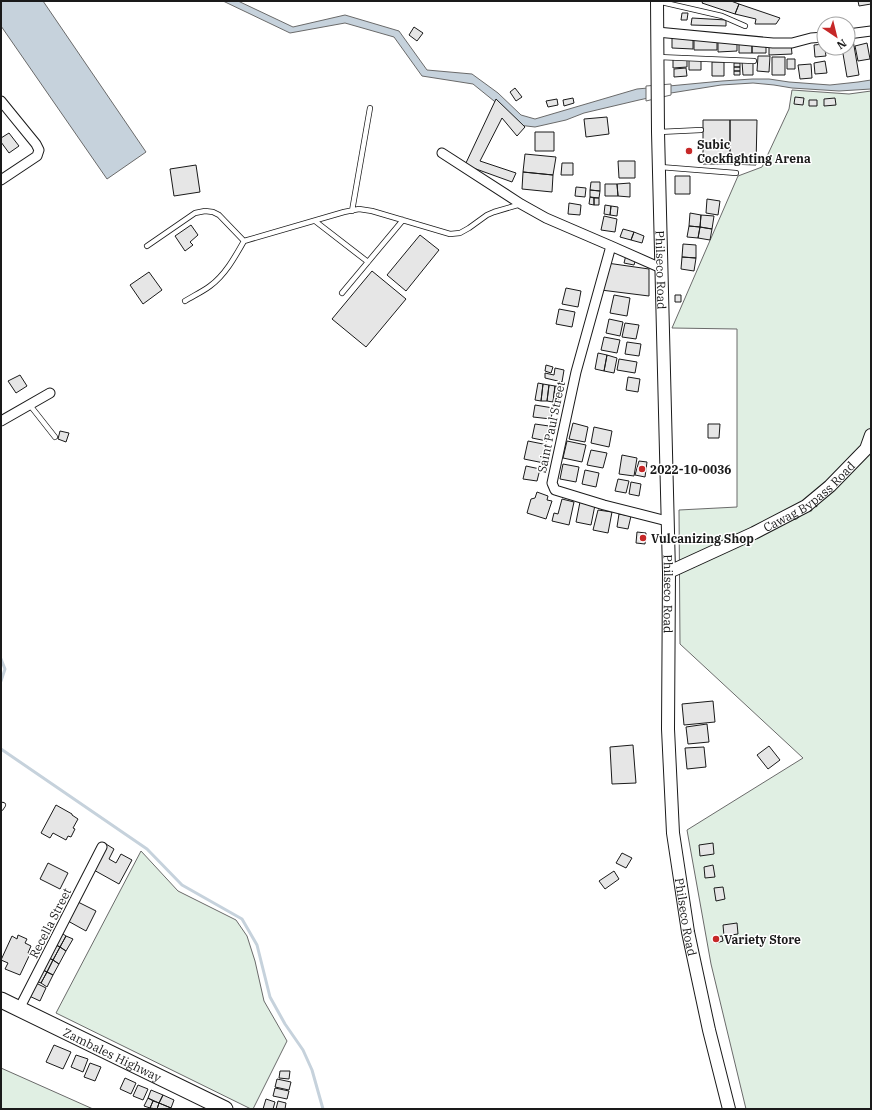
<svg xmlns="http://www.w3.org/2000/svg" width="872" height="1110" font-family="'IBM Plex Serif',serif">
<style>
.green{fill:#e0efe3;stroke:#6a6a6a}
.water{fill:#c6d2dc;stroke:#6a6a6a}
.pier{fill:#fff;stroke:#6a6a6a}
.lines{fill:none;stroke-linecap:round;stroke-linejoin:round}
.stream{stroke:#c6d2dc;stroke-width:3}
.building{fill:#e6e6e6;stroke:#1a1a1a}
.service-casing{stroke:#1a1a1a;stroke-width:6}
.minor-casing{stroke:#1a1a1a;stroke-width:11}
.tertiary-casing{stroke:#1a1a1a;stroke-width:14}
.primary-casing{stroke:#1a1a1a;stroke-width:17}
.service{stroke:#fff;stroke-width:4.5}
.minor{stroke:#fff;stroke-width:9}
.tertiary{stroke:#fff;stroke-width:12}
.primary{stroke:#fff;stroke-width:15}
.poi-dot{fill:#c62828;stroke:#fff;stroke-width:1.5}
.labels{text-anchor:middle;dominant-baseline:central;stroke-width:3;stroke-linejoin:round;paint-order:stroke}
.poi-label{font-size:12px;font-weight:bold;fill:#1a1a1a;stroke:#fff;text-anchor:start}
.street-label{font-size:12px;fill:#1a1a1a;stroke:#fff}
</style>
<rect width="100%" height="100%" fill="#fff"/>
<path class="green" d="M792,90L849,94L871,91V1109H746L711,964L687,830L803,758L680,644L679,510L737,507V329L672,328L738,176L762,167L789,109Z
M141,851L178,891L236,920L247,936L255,961L264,1001L287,1041L253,1109H251L56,1013Z
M1,1068L93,1109H1Z"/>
<path class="water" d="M1,1H43L146,152L107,179L1,26Z
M223,1H238L293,27L345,15L399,31L427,70L472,74L498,93L521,115L535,119L637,89L722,81L752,79H769L789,82L830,85L858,82L871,80V89L839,91L792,88L774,85L753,83L721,85L671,93L639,100L584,113L566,120L535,127L518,125L494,101L473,84L422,76L394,37L345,23L290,33Z"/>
<path class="pier" d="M671,84V95L646,101V86Z"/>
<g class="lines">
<path class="stream" d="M1,659L5,669L1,681
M1,749L147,849L182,885L242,919L257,945L270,997L285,1024L303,1050L312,1070L323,1109"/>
</g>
<path class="building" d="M703,1H731L739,4L735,14L702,3Z
M858,1H871V4L859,6Z
M739,4L780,18L776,24H755L756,19L735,14Z
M682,13H688L687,20H681Z
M692,18L726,20V26L691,25Z
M414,27L423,33L417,41L409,35Z
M672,38H693V49L672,48Z
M694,39H717V50H694Z
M853,40L859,75L847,77L842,48H848V41Z
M737,41V51L718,52V42Z
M867,43L870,59L858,61L855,46Z
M739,44H752V53H739Z
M752,44H766V53H752Z
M791,44L792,54L769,55V45Z
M824,44L826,56L815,57L814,45Z
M758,56H770L769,72L757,71Z
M772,57H785V75H772Z
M673,59H687V67L673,68Z
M701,59V70H689V60Z
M787,59H795V69H787Z
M753,61V75H743L742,62Z
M825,61L827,73L815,74L814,63Z
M712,62H724V76H712Z
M734,63H740V67H734Z
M811,64L812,78L800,79L798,65Z
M734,67H740V71H734Z
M686,68L687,76L674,77V69Z
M734,71H740V75H734Z
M515,88L522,97L516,101L510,92Z
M795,97L804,98L803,105L794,104Z
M573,98L574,103L564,106L563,100Z
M835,98L836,105L824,106V99Z
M496,99L525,127L517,136L502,118L480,161L516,173L512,182L465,165Z
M557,99L558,105L548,107L546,101Z
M809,100H817V106H809Z
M607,117L609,134L586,137L584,119Z
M703,120H730V164H703Z
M730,120H757L756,165L730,164Z
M535,132H554V151H535Z
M9,133L19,146L9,153L1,142V138Z
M525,154L556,157L553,175L523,172Z
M618,161H635V178H619Z
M562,163H573V175H561Z
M196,165L200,192L174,196L170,169Z
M523,172L553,175L552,192L522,189Z
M675,176H690V194H675Z
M591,182H600V191L590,190Z
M630,183V197L618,196L617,184Z
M605,184H617L618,196H605Z
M576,187L586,188L585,197L575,196Z
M590,190L600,191L599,198L590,197Z
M590,197L594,198V205L589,204Z
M594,198H599V205H594Z
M707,199L720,201L718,215L706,213Z
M569,203L581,205L580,215L568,214Z
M605,205L611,206L610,215L604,214Z
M611,206L618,207L617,216L610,215Z
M690,213L701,215L700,227L689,226Z
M701,215L714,216L712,229L700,227Z
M604,216L617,219L615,232L601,230Z
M191,225L198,235L190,242L193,245L185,251L175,236Z
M689,226L700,227L698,238L687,237Z
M700,227L712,229L710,240L698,238Z
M623,229L634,232L631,240L620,237Z
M634,232L644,236L642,243L631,240Z
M420,235L439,250L406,291L387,275Z
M683,244L696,245V258L682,257Z
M626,255L636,258L634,265L624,263Z
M682,257L696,258L694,271L681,269Z
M607,263L649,269V296L601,290Z
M372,271L406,299L366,347L332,319Z
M149,272L162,290L143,304L130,285Z
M566,288L581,291L578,307L562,304Z
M614,295L630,298L627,316L610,313Z
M675,295H681V302H675Z
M559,309L575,312L572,327L556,324Z
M609,319L623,322L620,336L606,333Z
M625,323L639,325L636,339L622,337Z
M604,337L620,340L617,353L601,350Z
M627,342L641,344L639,356L625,354Z
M598,353L607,355L604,371L595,369Z
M607,355L617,358L614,373L604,371Z
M619,359L637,362L635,373L617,370Z
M546,365L553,367L551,373L545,371Z
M555,368L564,370L562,382L545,378V373L554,375Z
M20,375L27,386L16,393L8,381Z
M628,377L640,379L638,392L626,390Z
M538,383L543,384L541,401L535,400Z
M543,384L549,385L547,401H541Z
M549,385L555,386L553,402L547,401Z
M555,386L561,387L558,403L553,402Z
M535,405L553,408L551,419L533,417Z
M573,423L588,427L585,442L569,439Z
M535,424L549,426L547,441L532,438Z
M708,424H720L719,438H708Z
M594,427L612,431L609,447L591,443Z
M60,431L69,433L66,442L58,439Z
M528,441L548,445L544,463L524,459Z
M567,441L586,445L582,462L563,458Z
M591,450L607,453L603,468L587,465Z
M622,455L637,458L634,476L619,474Z
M639,461L647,462L645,477L635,475Z
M563,464L579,467L576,482L560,479Z
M526,466L540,469L537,481L523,479Z
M585,470L599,473L596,487L582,484Z
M618,479L629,481L626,493L615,491Z
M631,482L641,484L639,496L629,494Z
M537,492L548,496L547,500L552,501L546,519L527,513L531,499L535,498Z
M562,499L574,502L569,525L552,521L554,513L558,514Z
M580,502L595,505L591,525L576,522Z
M598,510L612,512L608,533L593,530Z
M619,514L631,516L628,529L617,527Z
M637,532L646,533L645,544L636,543Z
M713,701L715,722L684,725L682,704Z
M707,724L709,742L688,744L686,727Z
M633,745L636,783L612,784L610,747Z
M769,746L780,760L768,769L757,755Z
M704,747L706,767L687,769L685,748Z
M56,805L72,814V815L78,819L73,828L75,829L71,837L68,836L66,840L53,833L50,838L41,833Z
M713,843L714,854L700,856L699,845Z
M106,844L114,849L109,859L116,863L121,854L132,860L119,884L92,869Z
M622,853L632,858L626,868L616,863Z
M48,863L68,873L60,889L40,879Z
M713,865L715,877L705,878L704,867Z
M614,871L619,879L605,889L599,881Z
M723,887L725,899L716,901L714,888Z
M78,902L96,911L86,931L68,921Z
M737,923L738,934L724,936L723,925Z
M60,932L66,936L60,947L54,944Z
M18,935L27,939L25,943L31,946L28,953L30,954L20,975L5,969L8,963L1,960L12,936L17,939Z
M66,936L73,939L66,951L60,947Z
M722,936L723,941L716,943L715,937Z
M54,944L60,947L53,960L47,957Z
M60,947L66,951L59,964L53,960Z
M47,957L53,960L47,972L40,968Z
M53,960L59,964L53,975L47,972Z
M40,969L47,972L41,983L34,980Z
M47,972L53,975L47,987L41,983Z
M34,982L46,988L40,1001L27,995Z
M54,1045L71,1052L63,1069L46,1062Z
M76,1055L88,1059L83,1072L71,1067Z
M90,1063L101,1067L95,1081L84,1077Z
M280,1071H290L289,1079L279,1078Z
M125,1078L136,1083L131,1094L120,1089Z
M277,1079L291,1082L289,1090L275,1087Z
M138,1085L148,1089L143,1100L133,1096Z
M275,1088L289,1091L287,1099L273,1096Z
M151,1090L163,1095L159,1103L148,1098Z
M163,1095L174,1100L171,1108L159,1103Z
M148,1098L153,1101L150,1108L144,1106Z
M266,1099L275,1102L273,1109H263Z
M153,1101L159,1103L157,1109L150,1108Z
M278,1101L286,1103L285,1109H276Z
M159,1103L171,1108L170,1109H157Z"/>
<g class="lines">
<defs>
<path id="service" d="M657,1L722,16L745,26
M658,57L754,61
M659,132L701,130
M660,167L736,173
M352,211L370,108
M315,221L368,262
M147,246L195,213L205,211L213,212L219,215L244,241L344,212L359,209L372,211L450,234L460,233L469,228L487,215L494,212L521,204
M342,293L403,220
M185,301C193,296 202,292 210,286C225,275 235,257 244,241
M29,404L55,437
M1,808L3,805"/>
<path id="minor" d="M657,32L773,43H792L811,38L824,37
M848,34L871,31
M1,101L36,144L39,150L37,156L1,180
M442,153L521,204L546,218L611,246L661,268
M611,246L576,372L552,483L555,490L604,505L667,521
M1,421L50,393
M19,1009L102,847"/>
<g id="tertiary">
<path id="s1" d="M657,1L658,132L669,572L668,729L673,833L688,932L709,1030L729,1109"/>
<path id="s2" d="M669,572L754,533L806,506L830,486L866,449L871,435"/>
</g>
<g id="primary">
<path id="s3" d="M1,1000L225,1109"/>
</g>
</defs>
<use href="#service" class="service-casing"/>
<use href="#minor" class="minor-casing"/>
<use href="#tertiary" class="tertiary-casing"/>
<use href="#primary" class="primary-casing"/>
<use href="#service" class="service"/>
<use href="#minor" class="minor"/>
<use href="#tertiary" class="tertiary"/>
<use href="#primary" class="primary"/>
</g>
<g class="poi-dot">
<circle cx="689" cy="151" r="4"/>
<circle cx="642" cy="469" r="4"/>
<circle cx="643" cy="538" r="4"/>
<circle cx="716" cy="939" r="4"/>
</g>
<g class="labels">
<g class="poi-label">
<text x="697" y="144">Subic<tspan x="697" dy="14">Cockfighting Arena</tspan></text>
<text x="650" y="469">2022-10-0036</text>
<text x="651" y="538">Vulcanizing Shop</text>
<text x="724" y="939">Variety Store</text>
</g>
<g class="street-label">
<text stroke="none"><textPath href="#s1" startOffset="269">Philseco Road</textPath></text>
<text transform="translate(551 427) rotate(-78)">Saint Paul Street</text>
<text stroke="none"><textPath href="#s2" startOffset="160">Cawag Bypass Road</textPath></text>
<text stroke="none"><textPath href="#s1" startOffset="593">Philseco Road</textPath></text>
<text stroke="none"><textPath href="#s1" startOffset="917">Philseco Road</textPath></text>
<text transform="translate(50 923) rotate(-63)">Recella Street</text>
<text stroke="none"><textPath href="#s3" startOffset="124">Zambales Highway</textPath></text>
</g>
</g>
<rect width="872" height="1110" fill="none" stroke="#1a1a1a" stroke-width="4"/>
<g transform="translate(836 36) rotate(145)"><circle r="19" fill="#ffffff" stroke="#a3a3a3"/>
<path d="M0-3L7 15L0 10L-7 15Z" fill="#c62828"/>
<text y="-6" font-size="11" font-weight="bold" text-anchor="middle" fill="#1a1a1a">N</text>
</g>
</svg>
